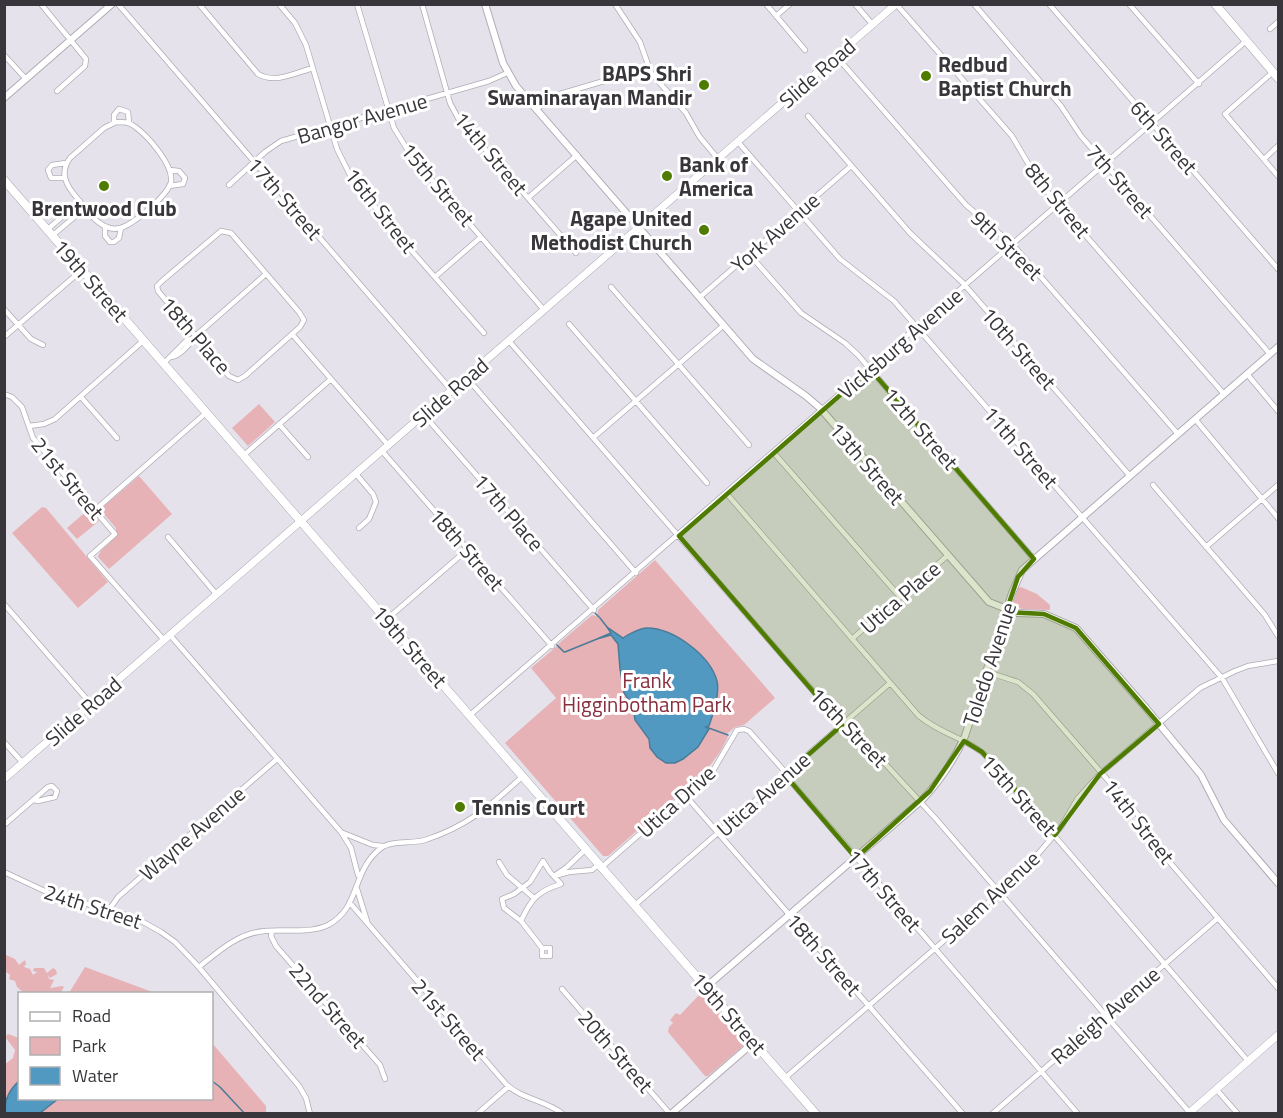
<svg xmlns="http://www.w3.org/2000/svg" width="1283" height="1118" font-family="'Titillium Web',sans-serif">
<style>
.green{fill:#e7b2b6}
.water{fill:#5199c1;stroke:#4a7b98;stroke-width:1.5}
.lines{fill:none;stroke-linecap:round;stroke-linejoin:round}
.stream{stroke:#4a7b98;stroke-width:1.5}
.minor-casing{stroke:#afacb4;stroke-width:6}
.tertiary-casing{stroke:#afacb4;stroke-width:8}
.secondary-casing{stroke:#afacb4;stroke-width:8}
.primary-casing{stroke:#afacb4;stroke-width:9}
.minor{stroke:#fff;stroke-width:4.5}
.tertiary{stroke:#fff;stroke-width:6}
.secondary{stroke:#fff;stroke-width:7}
.primary{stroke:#fff;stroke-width:8}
.marked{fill:#4e7b00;fill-opacity:0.2;stroke:#4e7b00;stroke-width:4.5;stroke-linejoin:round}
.poi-dot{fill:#4e7b00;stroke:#fff;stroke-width:2}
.labels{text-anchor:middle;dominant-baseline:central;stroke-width:6;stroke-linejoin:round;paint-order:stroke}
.poi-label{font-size:21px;font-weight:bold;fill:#38363a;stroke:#fff;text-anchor:start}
.street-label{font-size:21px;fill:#38363a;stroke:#fff}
.park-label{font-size:21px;fill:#892f3e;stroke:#fff}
</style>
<rect width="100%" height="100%" fill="#e5e2eb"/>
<path class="green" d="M259,404L275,422L248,446L232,428Z
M139,476L172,514L109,569L98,557C102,544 116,544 116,528L102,512L103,507Z
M42,507L46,508L108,582L78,608L12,533Z
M89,509L99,521L77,539L67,528Z
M655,560L775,698L744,725L735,727L727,734L728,737L720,752L706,771L608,856H603L505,743L556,698L531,668L557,646L560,648L558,644L592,615L597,616L598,610Z
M1021,587L1037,594L1050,605V610L1023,609L1015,607L1013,603L1018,588Z
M4,954L15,959L19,965L25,960L26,964L24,967L30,969L33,975L37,972L33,971L34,968H44L47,973L53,968L56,970L57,974L50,978L48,975L49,979L54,980L50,988L62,986L64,987L61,992L24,993L17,987L15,981L9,979L10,975L5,971Z
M85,967L155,993H69Z
M699,995H704L745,1043L743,1046L708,1076H705L668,1032L669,1027L673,1023L670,1020L676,1013L680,1015Z
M8,1034L19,1038L20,1098H212V1043L266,1106V1113H5L4,1065L13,1058L15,1050L5,1037Z"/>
<path class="water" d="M607,627L623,638C627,635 640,628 647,628C673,628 710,655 717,681C720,694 713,714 709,726L706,727L709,729L698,747L683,759L675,763H666L657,757L650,748L649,739L635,720L633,706L624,693L620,669L618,644L611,635L597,639L611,633Z
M19,1081L20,1098L58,1099L40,1113H5C4,1100 9,1090 19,1081Z"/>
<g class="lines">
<path class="stream" d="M595,613L599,617
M600,618L607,627
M557,645L564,652
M565,652L597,639
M706,727L728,735
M212,1081L220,1087L245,1114"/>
<defs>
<path id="minor" d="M41,4L86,59L85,66L57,91
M118,4L452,391
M199,4L258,74C275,84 295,73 313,68
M279,4L295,23L306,45L337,149L350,175L390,226L484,333
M357,4L394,128L412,157L544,310
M422,4L450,103L458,118L576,253
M615,4L640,42L651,73L686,113L699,136L718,159
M766,4L805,50
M855,4L873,25
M896,4L1012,136L1039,182L1224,394
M974,4L1061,106L1081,136L1270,354
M1049,4L1278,269
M1129,4L1199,84
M776,16L790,4
M1270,29L1278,22
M4,55L26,79
M836,56L966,205L1013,245L1178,434
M1273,72L1225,114L1278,176
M536,109L560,94L648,68
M808,116L910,233L963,283L1130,476
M116,122C123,122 129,122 134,126C147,135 174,165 171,182C168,195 133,225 120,228C116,229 111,229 107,227C95,223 85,208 77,198C66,185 59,173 70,158L104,128Z
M114,123V115L119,109L128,112L129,123
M738,142L840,259L894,301L1222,678L1278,773
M1264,159L1278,146
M64,178H51L48,170L52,165L66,163
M229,185L265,152L281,141L489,81L507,73
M169,186L183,184L185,178L179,171L170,170
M528,198L577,155
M105,227V236L110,242H114L119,238L121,228
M48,229L80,201
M221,231L231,233L299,312L304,320L300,327L245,376L238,380L229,376L158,291L157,286L162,281Z
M53,235L85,208
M749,254L801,313L845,343L858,355L1034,559
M435,277L481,237
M611,287L749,445
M700,297L851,166
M4,309L31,339L43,345
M569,324L707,483
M292,334L389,446
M4,337L83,269
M192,339L266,274
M509,341L840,722L868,745L936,819L1190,1113
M164,363L187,340L192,339C189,346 178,357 171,357
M1247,374L1278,411
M467,378L636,573
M4,394L12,397L22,407L33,438L115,534L90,556L164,640
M81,397L117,438
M424,415L594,610
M1195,419L1278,518
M279,424L308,457
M29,426L44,424L55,419L144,340
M594,437L724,325
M382,451L552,646
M774,453L900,597
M244,455L331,379
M356,474L373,494L376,502L369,519L359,528
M1153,485L1265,615L1278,636
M727,494L918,715C938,733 968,739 985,755L1248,1061
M95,510L207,412
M168,537L217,595
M1206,547L1278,485
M4,604L91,704
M387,619L468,549
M170,635L341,832L351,848L358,875
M852,639L947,556
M987,672L1018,682L1033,694L1139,816L1157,846L1167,859L1278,988
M470,715L1246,41
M4,742L23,763
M785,775L1078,1114
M685,795L963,1114
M4,825L48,787L52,786L57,791L55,797L38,801L34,800
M343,833L373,845L383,846
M586,849L567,867L554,876L569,872L592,870L599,864
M499,862L507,875L534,898
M602,867L714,769L737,730L744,729L749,731L786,773
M4,872L49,893L136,918L161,932L175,942L197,965L299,1086L306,1098L310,1114
M357,889L367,921
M350,903L506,1084C521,1099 545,1100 563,1114
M635,905L890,683
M109,910L118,897L277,759
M521,921L504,908L502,899L514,894L530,882L543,861L550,872L561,884C538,891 531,899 521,921L542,948V956H550V948H542
M272,931L271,936L276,946L380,1065L385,1079
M199,967C219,951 238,933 265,931C285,929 309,934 328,925C361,908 351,871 381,848C392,840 412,844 425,840C468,826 490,806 523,776
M562,989L670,1114
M785,1078L1020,875L1061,827L1078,798L1100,774L1200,688L1235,671L1248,666L1278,661
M1216,1089L1238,1114
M477,1114L508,1087
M992,1114L1218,918"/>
<path id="tertiary" d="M485,4L503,63L516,86L753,359L806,396L820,408L989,602L1017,613L1044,614L1076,628L1146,708L1192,764L1201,775L1224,820L1278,883
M4,98L112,4
M706,987L922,800C940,781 954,760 965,736L1012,593L1022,570L1278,347
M671,1114L754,1042"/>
<path id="secondary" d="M4,779L896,4
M1188,1114L1278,1035"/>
<path id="primary" d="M1215,4L1278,78
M4,180L816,1114"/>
</defs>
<use href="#minor" class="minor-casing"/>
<use href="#tertiary" class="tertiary-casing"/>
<use href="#secondary" class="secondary-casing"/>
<use href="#primary" class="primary-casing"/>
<use href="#minor" class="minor"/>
<use href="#tertiary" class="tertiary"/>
<use href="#secondary" class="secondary"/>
<use href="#primary" class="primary"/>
</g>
<path class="marked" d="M870,369L1034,559L1018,577L1006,612L1044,614L1076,628L1159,724L1100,774L1055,835L982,752L964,741L930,791L856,858L785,775L842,725L679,536Z"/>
<g class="poi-dot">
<circle cx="926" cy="76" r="6"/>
<circle cx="704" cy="85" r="6"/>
<circle cx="667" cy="176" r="6"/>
<circle cx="104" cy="186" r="6"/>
<circle cx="704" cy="230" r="6"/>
<circle cx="460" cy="807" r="6"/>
</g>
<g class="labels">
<g class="poi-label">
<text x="938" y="64">Redbud<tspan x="938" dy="24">Baptist Church</tspan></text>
<text x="692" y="73" text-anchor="end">BAPS Shri<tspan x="692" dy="24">Swaminarayan Mandir</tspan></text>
<text x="679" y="164">Bank of<tspan x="679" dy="24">America</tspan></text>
<text x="104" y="208" text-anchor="middle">Brentwood Club</text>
<text x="692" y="218" text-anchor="end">Agape United<tspan x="692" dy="24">Methodist Church</tspan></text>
<text x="472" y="807">Tennis Court</text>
</g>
<g class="street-label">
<text transform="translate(817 73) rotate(-41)">Slide Road</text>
<text transform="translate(362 118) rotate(-16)">Bangor Avenue</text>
<text transform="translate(1164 137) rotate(49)">6th Street</text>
<text transform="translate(491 153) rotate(50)">14th Street</text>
<text transform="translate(1120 181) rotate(49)">7th Street</text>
<text transform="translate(438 184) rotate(50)">15th Street</text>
<text transform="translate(285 198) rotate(49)">17th Street</text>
<text transform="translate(1058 200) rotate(51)">8th Street</text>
<text transform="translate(381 210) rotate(52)">16th Street</text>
<text transform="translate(775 232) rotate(-41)">York Avenue</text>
<text transform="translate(1007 245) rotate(44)">9th Street</text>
<text transform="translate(91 280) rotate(49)">19th Street</text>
<text transform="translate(196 335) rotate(49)">18th Place</text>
<text transform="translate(900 343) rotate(-41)">Vicksburg Avenue</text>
<text transform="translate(1019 348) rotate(49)">10th Street</text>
<text transform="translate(450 392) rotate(-41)">Slide Road</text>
<text transform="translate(921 428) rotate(49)">12th Street</text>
<text transform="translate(1021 447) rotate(49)">11th Street</text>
<text transform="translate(867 463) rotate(49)">13th Street</text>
<text transform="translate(68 478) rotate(50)">21st Street</text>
<text transform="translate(509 512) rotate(49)">17th Place</text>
<text transform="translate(467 549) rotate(49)">18th Street</text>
<text transform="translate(900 597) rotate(-41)">Utica Place</text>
<text transform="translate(410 646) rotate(49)">19th Street</text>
<text transform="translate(989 664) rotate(-72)">Toledo Avenue</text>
<text transform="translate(83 711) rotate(-41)">Slide Road</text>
<text transform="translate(849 727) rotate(46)">16th Street</text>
<text transform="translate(763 794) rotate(-41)">Utica Avenue</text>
<text transform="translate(1019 795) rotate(48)">15th Street</text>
<text transform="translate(676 801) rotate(-42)">Utica Drive</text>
<text transform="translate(1139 821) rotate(52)">14th Street</text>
<text transform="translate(192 833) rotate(-41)">Wayne Avenue</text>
<text transform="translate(884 890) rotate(49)">17th Street</text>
<text transform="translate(990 897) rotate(-43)">Salem Avenue</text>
<text transform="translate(93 906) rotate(18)">24th Street</text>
<text transform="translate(824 954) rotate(49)">18th Street</text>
<text transform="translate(328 1005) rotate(49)">22nd Street</text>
<text transform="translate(729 1013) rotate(49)">19th Street</text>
<text transform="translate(1105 1015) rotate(-41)">Raleigh Avenue</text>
<text transform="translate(449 1019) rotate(49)">21st Street</text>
<text transform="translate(616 1051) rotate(49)">20th Street</text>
</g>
<g class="park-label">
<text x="647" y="680">Frank<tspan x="647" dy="24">Higginbotham Park</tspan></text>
</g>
</g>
<rect width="1283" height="1118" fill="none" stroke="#38363a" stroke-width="12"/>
<rect x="18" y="992" width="195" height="108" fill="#ffffff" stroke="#afafb0" stroke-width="1.5"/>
<rect x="30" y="1012" width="30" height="9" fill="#ffffff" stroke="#afafb0" stroke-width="1.5"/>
<text x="72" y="1022" font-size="18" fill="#38363a">Road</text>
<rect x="30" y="1037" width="30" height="18" fill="#e7b2b6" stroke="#afafb0" stroke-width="1.5"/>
<text x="72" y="1052" font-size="18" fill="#38363a">Park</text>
<rect x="30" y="1067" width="30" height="18" fill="#5199c1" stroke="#afafb0" stroke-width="1.5"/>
<text x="72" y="1082" font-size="18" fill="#38363a">Water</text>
</svg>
